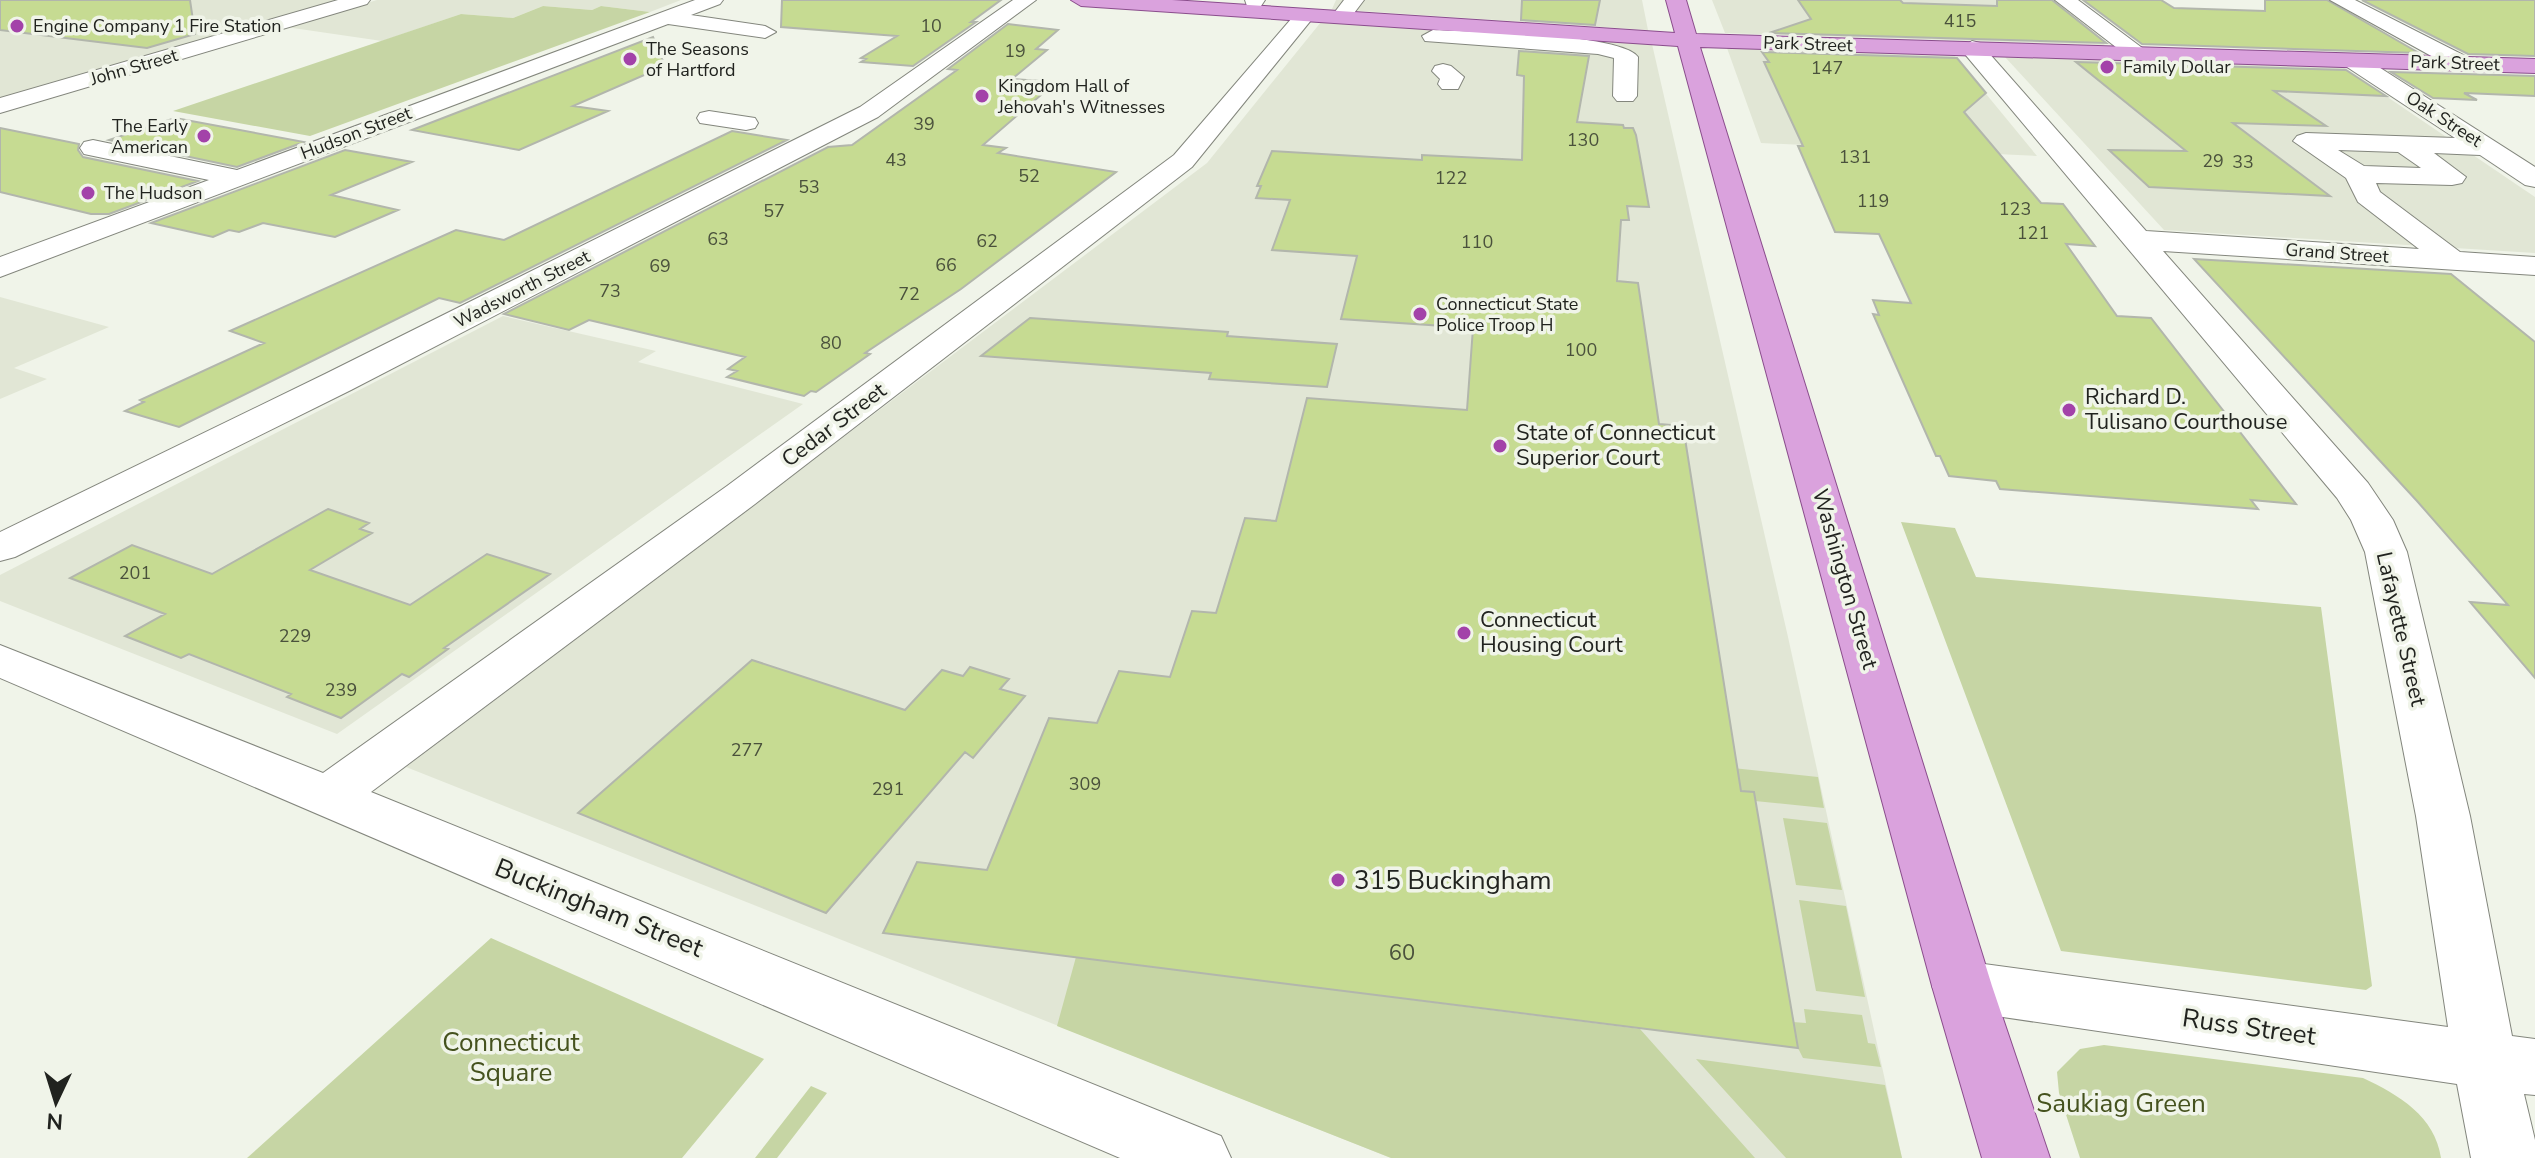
<svg xmlns="http://www.w3.org/2000/svg" width="2535" height="1158" font-family="'Nunito Sans',sans-serif">
<style>
.built{fill:#e1e6d5}
.green{fill:#c6d5a4}
.building{fill:#c6db92;stroke:#b2b6ac;stroke-width:2}
.lines{fill:none;stroke-linecap:round;stroke-linejoin:round}
.minor-casing{stroke:#83867d;stroke-width:2}
.major-casing{stroke:#8a4d8c;stroke-width:2}
.minor{fill:#fff;fill-rule:evenodd}
.major{fill:#daa2dd;fill-rule:evenodd}
.poi-dot{fill:#a342a9;stroke:#f0f4e9;stroke-width:3}
.labels{text-anchor:middle;dominant-baseline:central;stroke-width:7;stroke-linejoin:round;paint-order:stroke}
.number-label{font-size:18px;fill:#4a513c}
.far-poi-label{font-size:18px;fill:#21231f;stroke:#f0f4e9;text-anchor:start}
.far-street-label{font-size:18px;fill:#21231f;stroke:#f0f4e9}
.poi-label{font-size:22px;fill:#21231f;stroke:#f0f4e9;text-anchor:start}
.street-label{font-size:22px;fill:#21231f;stroke:#f0f4e9}
.near-number-label{font-size:22px;fill:#4a513c}
.near-poi-label{font-size:26px;fill:#21231f;stroke:#f0f4e9;text-anchor:start}
.near-street-label{font-size:26px;fill:#21231f;stroke:#f0f4e9}
.near-park-label{font-size:26px;fill:#45521e;stroke:#f0f4e9}
</style>
<rect width="100%" height="100%" fill="#f0f4e9"/>
<path class="built" d="M14,0H338L0,100V4Z
M377,0H681L650,12L601,6L592,10L543,6L513,18L461,14L382,41L286,27Z
M1336,0H1642L1648,30L1332,9Z
M1712,0H2047L2105,45L1725,33Z
M1321,22L1652,44L1788,637L1902,1158H1391L406,767L1207,163Z
M1727,48L1954,55L2037,156L1761,143Z
M2005,57L2343,67L2535,197V253L2164,230Z
M0,297L109,327L14,368L47,379L0,399Z
M503,316L656,351L638,362L803,404L337,734L0,601V575Z"/>
<path class="green" d="M543,6L592,10L601,6L650,12L310,136L173,111L461,14L513,18Z
M1901,522L1955,528L1976,577L2321,607L2372,986L2366,990L2061,951Z
M1638,758L1818,777L1824,808L1755,801L1753,792L1605,777Z
M1783,818L1827,823L1842,890L1796,885Z
M1799,900L1846,906L1865,997L1816,991Z
M491,938L764,1059L682,1158H247Z
M1076,957L1640,1029L1755,1158H1391L1057,1026Z
M1804,1009L1862,1015L1868,1043L1875,1044L1881,1067L1803,1058L1798,1048L1793,1022L1806,1023Z
M2104,1045L2363,1078C2399,1095 2435,1116 2441,1158H2080L2059,1093L2057,1072L2080,1049Z
M1696,1059L1885,1085L1902,1158H1786Z
M811,1086L827,1093L777,1158H755Z"/>
<path class="building" d="M0,0H190L195,34L147,48L0,30Z
M782,0H1001L971,22H976L913,66L861,62L866,59L861,58L897,36L781,27Z
M1522,0H1600L1595,25L1521,20Z
M1798,0H1900L1903,3L1997,6V0H2052L2106,43L1769,33L1811,19Z
M2083,0H2161L2174,8L2265,11V0H2327L2419,53L2142,44Z
M2362,0H2535V56L2468,54Z
M1008,24L1058,30L1036,49L1047,50L1012,79L1056,82L983,145L1006,148L998,153L1116,172L961,289L865,353L870,354L816,392L811,391L804,396L727,377L737,371L728,369L745,357L589,320L569,330L504,314L828,147L852,145L957,70L948,69Z
M653,37L665,66L573,106L608,111L519,150L412,130Z
M1519,51L1589,56L1577,122L1623,125L1624,128H1633L1636,135L1649,207L1627,206L1629,220H1621L1617,281L1638,283L1659,424L1683,426L1741,791L1754,792L1798,1048L883,933L917,862L987,870L1049,718L1097,723L1119,671L1170,677L1192,611L1216,613L1245,518L1276,521L1307,398L1467,410L1473,328L1341,319L1357,256L1272,250L1290,200L1256,198L1261,186H1257L1272,151L1422,160V155L1522,160L1524,76L1517,75Z
M1762,52L1957,58L1986,93L1964,112L2041,203L2063,204L2095,246L2066,244L2117,316L2151,318L2296,504L2251,500L2258,509L2000,489L1996,481L1949,476L1940,456H1936L1873,314L1879,315L1873,300L1911,303L1879,234L1835,232L1798,146H1803L1764,62H1769Z
M2076,62L2346,70L2386,96L2274,91L2326,126L2233,123L2330,196L2149,187L2109,150L2186,151Z
M2391,72L2535,76V96L2464,93L2477,100L2433,98Z
M175,118L304,142L237,167L109,140Z
M0,128L79,144L78,150L83,157L198,181L109,214H91L0,192Z
M732,131L787,140L460,303L439,298L179,427L125,411L144,402L140,400L264,343L230,331L456,230L504,240Z
M345,150L412,162L331,195L398,210L335,237L263,223L239,232L229,230L213,237L151,223Z
M2194,259L2451,274L2535,342V678L2470,602L2508,605L2417,501Z
M1030,318L1228,332L1227,336L1337,344L1327,387L1209,379L1211,373L981,356Z
M328,509L369,523L360,529L372,533L310,570L410,605L487,554L550,574L444,648L448,649L409,677L402,674L341,718L287,697L291,694L189,654L181,658L125,636L165,614L70,578L132,545L212,574Z
M752,660L905,710L942,670L963,676L970,667L1009,679L1000,689L1025,696L973,758L965,752L826,913L578,813Z"/>
<g class="lines">
<defs>
<path id="minor" d="M338,0H370L367,4L0,113V98Z
M695,0H723L720,4L691,15L765,26L776,32L765,38L668,24L0,277V257L209,180L84,154L80,148L84,142L93,140L237,170Z
M1013,0H1036L878,117L351,390L15,557L0,561V532L325,374L860,107Z
M1245,0H1265L1261,6H1247Z
M1344,0H1364L1348,21H1334L1331,17Z
M2055,0H2078L2149,53L2146,58H2130Z
M2330,0H2355L2469,58L2472,63L2469,68H2453Z
M1305,9L1312,11L1315,15L1312,19L1192,167L755,504L371,792L1221,1136L1231,1158H1120L0,678V645L323,773L727,486L1174,155L1298,11Z
M1433,30C1468,32 1621,33 1638,57L1637,96L1633,101H1617L1613,96L1614,58L1598,54L1425,41L1422,36Z
M1972,41L1980,43L2146,231L2419,249L2358,202L2346,178L2293,141L2297,136L2306,133L2455,138L2344,65L2341,60L2344,55H2360L2535,167V187L2525,185L2480,155L2434,153L2466,177L2462,183L2452,185L2376,183L2380,192L2460,252L2535,257V275L2163,251L2368,483L2393,520L2407,552L2470,816L2512,1036L2535,1039V1095L2524,1094L2535,1140V1158H2471L2457,1084L1962,1011L1940,1004L1932,986L1940,968L1962,961L2448,1027L2416,816L2365,552L2351,520L2337,498L1964,53L1961,48ZM2338,150L2398,152L2421,168L2364,166Z
M1443,64L1451,66L1464,77L1458,89H1442L1438,84L1440,79L1432,71L1435,66Z
M709,111L755,118L758,123L755,128L746,130L700,123L697,118L700,113Z"/>
<path id="major" d="M1071,0H1172L1675,33L1666,0H1686L1696,34L2535,59V73L1700,47L1992,986L2050,1158H1982L1932,986L1678,46L1081,6Z"/>
</defs>
<use href="#minor" class="minor-casing"/>
<use href="#major" class="major-casing"/>
<use href="#minor" class="minor"/>
<use href="#major" class="major"/>
</g>
<g class="poi-dot">
<circle cx="17" cy="26" r="8"/>
<circle cx="630" cy="59" r="8"/>
<circle cx="2107" cy="67" r="8"/>
<circle cx="982" cy="96" r="8"/>
<circle cx="204" cy="136" r="8"/>
<circle cx="88" cy="193" r="8"/>
<circle cx="1420" cy="314" r="8"/>
<circle cx="2069" cy="410" r="8"/>
<circle cx="1500" cy="446" r="8"/>
<circle cx="1464" cy="633" r="8"/>
<circle cx="1338" cy="880" r="8"/>
</g>
<g class="labels">
<g class="number-label">
<text x="1960" y="21">415</text>
<text x="931" y="26">10</text>
<text x="1015" y="51">19</text>
<text x="1827" y="68">147</text>
<text x="924" y="124">39</text>
<text x="1583" y="140">130</text>
<text x="1855" y="157">131</text>
<text x="896" y="160">43</text>
<text x="2213" y="161">29</text>
<text x="2243" y="162">33</text>
<text x="1029" y="176">52</text>
<text x="1451" y="178">122</text>
<text x="809" y="187">53</text>
<text x="1873" y="201">119</text>
<text x="2015" y="209">123</text>
<text x="774" y="211">57</text>
<text x="2033" y="233">121</text>
<text x="718" y="239">63</text>
<text x="987" y="241">62</text>
<text x="1477" y="242">110</text>
<text x="946" y="265">66</text>
<text x="660" y="266">69</text>
<text x="610" y="291">73</text>
<text x="909" y="294">72</text>
<text x="831" y="343">80</text>
<text x="1581" y="350">100</text>
<text x="135" y="573">201</text>
<text x="295" y="636">229</text>
<text x="341" y="690">239</text>
<text x="747" y="750">277</text>
<text x="1085" y="784">309</text>
<text x="888" y="789">291</text>
</g>
<g class="far-poi-label">
<text x="33" y="26">Engine Company 1 Fire Station</text>
<text x="646" y="49">The Seasons<tspan x="646" dy="21">of Hartford</tspan></text>
<text x="2123" y="67">Family Dollar</text>
<text x="998" y="86">Kingdom Hall of<tspan x="998" dy="21">Jehovah's Witnesses</tspan></text>
<text x="188" y="126" text-anchor="end">The Early<tspan x="188" dy="21">American</tspan></text>
<text x="104" y="193">The Hudson</text>
<text x="1436" y="304">Connecticut State<tspan x="1436" dy="21">Police Troop H</tspan></text>
</g>
<g class="far-street-label">
<text transform="translate(1808 44) rotate(2)">Park Street</text>
<text transform="translate(2455 63) rotate(2)">Park Street</text>
<text transform="translate(134 67) rotate(-16)">John Street</text>
<text transform="translate(2444 119) rotate(33)">Oak Street</text>
<text transform="translate(356 133) rotate(-21)">Hudson Street</text>
<text transform="translate(2337 253) rotate(4)">Grand Street</text>
<text transform="translate(522 289) rotate(-27)">Wadsworth Street</text>
</g>
<g class="poi-label">
<text x="2085" y="397">Richard D.<tspan x="2085" dy="25">Tulisano Courthouse</tspan></text>
<text x="1516" y="433">State of Connecticut<tspan x="1516" dy="25">Superior Court</tspan></text>
<text x="1480" y="620">Connecticut<tspan x="1480" dy="25">Housing Court</tspan></text>
</g>
<g class="street-label">
<text transform="translate(834 425) rotate(-37)">Cedar Street</text>
<text transform="translate(1845 579) rotate(74)">Washington Street</text>
<text transform="translate(2401 629) rotate(77)">Lafayette Street</text>
</g>
<g class="near-number-label">
<text x="1402" y="953">60</text>
</g>
<g class="near-poi-label">
<text x="1354" y="880">315 Buckingham</text>
</g>
<g class="near-street-label">
<text transform="translate(599 908) rotate(22)">Buckingham Street</text>
<text transform="translate(2249 1027) rotate(8)">Russ Street</text>
</g>
<g class="near-park-label">
<text x="511" y="1042">Connecticut<tspan x="511" dy="30">Square</tspan></text>
<text x="2121" y="1103">Saukiag Green</text>
</g>
</g>
<g transform="translate(56 1102) rotate(184)" stroke="#f0f4e9" stroke-width="6" paint-order="stroke">
<path d="M0-6L14 30L0 20L-14 30Z" fill="#21231f"/>
<text y="-12" font-size="22" font-weight="bold" text-anchor="middle" fill="#21231f">N</text>
</g>
</svg>
